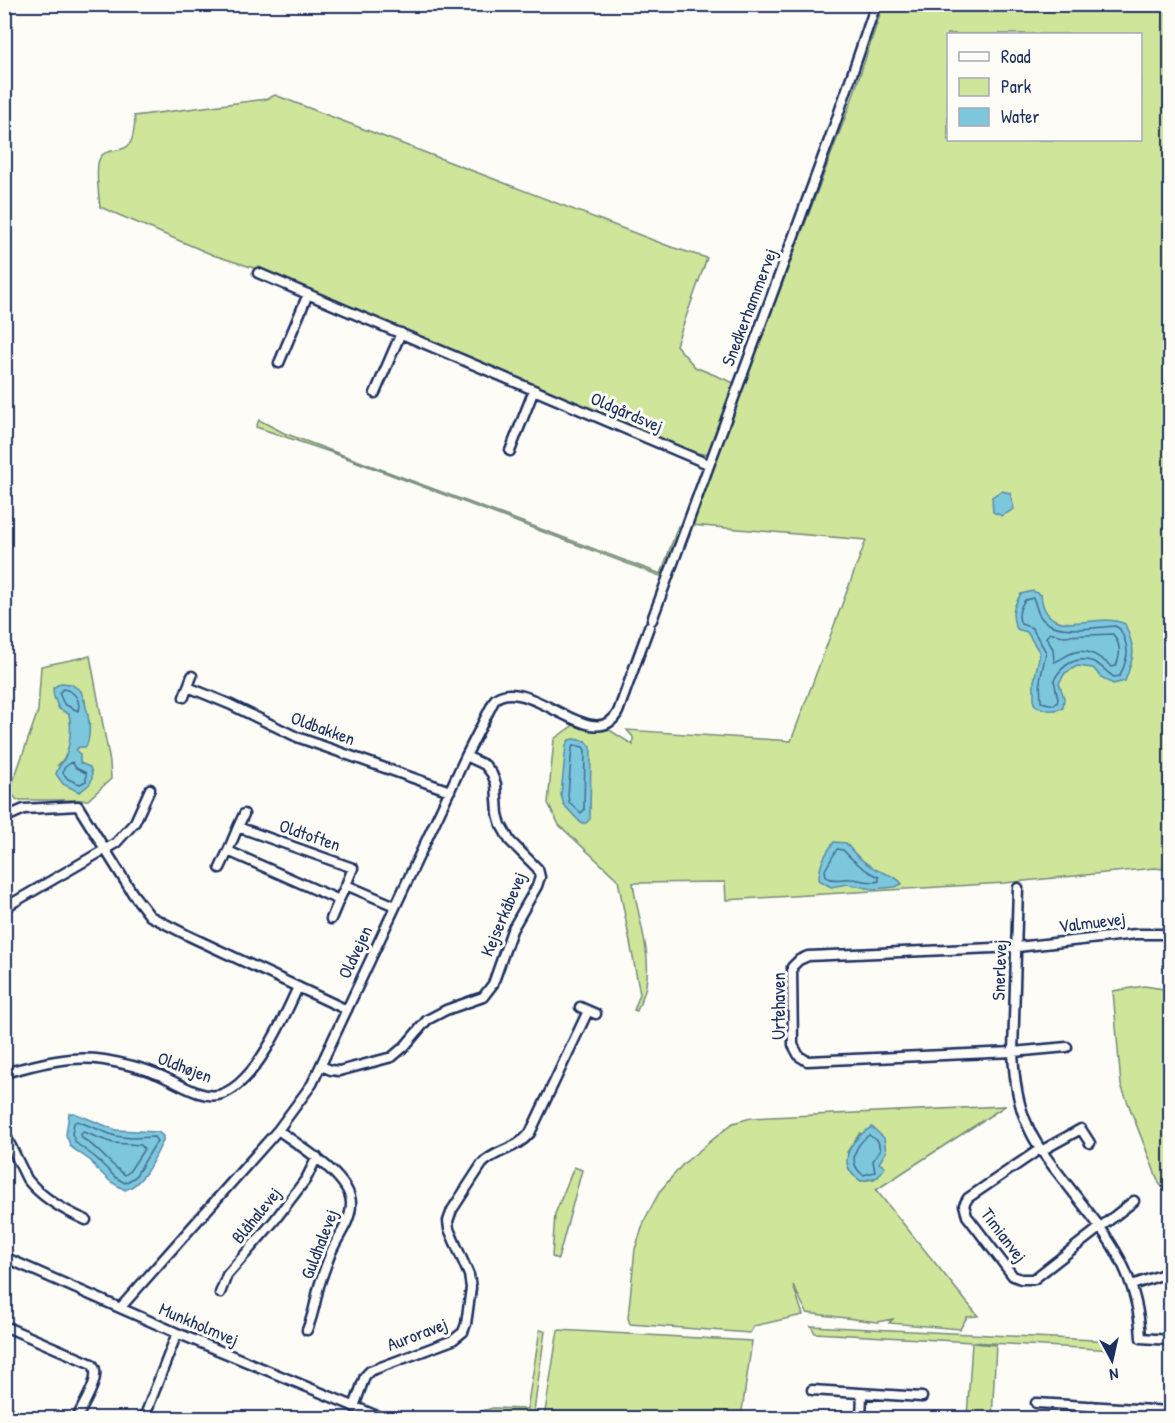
<svg xmlns="http://www.w3.org/2000/svg" width="1175" height="1423" font-family="'Patrick Hand',sans-serif">
<style>
.green{fill:#cee59a;stroke:#748a7c;stroke-width:1.5;fill-rule:evenodd}
.water{fill:#7dc7dd;stroke:#568aaa;stroke-width:1.5}
.lines{fill:none;stroke-linecap:round;stroke-linejoin:round}
.shore{stroke:#426c91;stroke-width:1.5}
.minor-casing{stroke:#1b2f5e;stroke-width:13}
.minor{stroke:#fdfcf7;stroke-width:8}
.labels{text-anchor:middle;dominant-baseline:central;stroke-width:6;stroke-linejoin:round;paint-order:stroke}
.street-label{font-size:18px;fill:#1b2f5e;stroke:#fdfcf7}
</style>
<rect width="100%" height="100%" fill="#fdfcf7"/>
<filter id="ink" filterUnits="userSpaceOnUse"><feTurbulence type="fractalNoise" baseFrequency=".0167" numOctaves="2"/><feDisplacementMap in="SourceGraphic" scale="12" xChannelSelector="R" yChannelSelector="G"/><feConvolveMatrix kernelMatrix="1 2 1 2 8 2 1 2 1" color-interpolation-filters="sRGB"/></filter>
<g filter="url(#ink)">
<path class="green" d="M883,5H1170V870L1155,868L1004,883L726,900L725,882L633,883C637,916 652,951 646,985C645,994 640,1002 637,1011L634,1010L640,994L618,880L559,825L548,803L554,739L575,724L592,730L608,729L633,745V737L627,730L791,741L866,540L691,525L851,102ZM948,34H1140V140H948Z
M275,95L671,247L707,258L676,345L695,367L734,383L709,452L705,454L694,453L257,269L213,255L100,207C99,196 95,170 99,160C106,143 129,159 133,135C134,128 136,123 134,116L267,99Z
M259,420L284,433L661,574L678,526L682,527L663,577L333,453L256,427Z
M90,656L110,762L111,779L88,800H17L12,794L13,782L38,711L41,666ZM85,700L86,713L90,724L79,747L76,750L80,763L58,765C71,755 73,729 69,714Z
M1144,986L1170,990V1197L1159,1183L1121,1085L1113,991Z
M1005,1106L876,1190L978,1316L967,1317L960,1329L889,1323L893,1319L877,1322L807,1313L793,1285L803,1315L754,1326L750,1333L630,1324L628,1318L635,1249L645,1219L660,1191L683,1164L733,1123L751,1118ZM860,1133L878,1163L884,1168L874,1179L861,1181L847,1152Z
M574,1167L582,1170L558,1259L552,1257L555,1214Z
M811,1326L1113,1341L1114,1350L815,1333Z
M540,1330L545,1331L533,1418H455L493,1408L527,1409Z
M558,1330L752,1341L741,1418H544Z
M972,1343L996,1345L992,1418H967Z"/>
<path class="water" d="M1001,491L1010,493L1014,509L1002,516L993,512L992,497Z
M1033,591L1041,595C1046,644 1096,610 1125,624C1136,652 1135,653 1125,681L1113,684L1101,677L1093,668L1077,666L1065,673L1059,683L1064,698L1063,708C1052,712 1043,711 1034,704V681L1040,653L1027,632L1017,629C1010,615 1013,607 1021,594Z
M61,683L71,684L81,691C87,707 93,731 86,747H79L76,750L80,755V763L90,767C95,780 91,785 79,792L63,784L56,774C58,767 59,767 63,761C70,751 72,726 69,714L59,709L54,697L53,688Z
M573,739L586,741L591,747L590,819L586,823H581L564,805L561,795L566,745L569,740Z
M834,842L846,843C853,853 862,861 872,867C882,874 895,874 902,884L895,887L873,889L847,884L831,887L819,880C819,865 825,854 834,842Z
M69,1113H74L116,1130L158,1132L163,1136V1141C154,1158 145,1183 125,1190L111,1182L96,1168L91,1161L71,1147L66,1135Z
M872,1127L884,1138L886,1152L879,1163L885,1167L878,1177L861,1181C834,1165 851,1138 872,1127Z"/>
<g class="lines">
<path class="shore" d="M1033,598C1036,603 1036,610 1040,616C1052,636 1094,627 1115,626L1120,629C1130,649 1129,655 1120,676L1114,677C1107,673 1101,665 1094,662C1076,655 1062,665 1054,680L1058,699L1057,703L1054,705L1041,702L1040,681L1046,652L1032,628L1021,624C1017,616 1020,607 1025,600Z
M1050,633L1063,636L1113,634C1121,646 1121,653 1116,666L1112,667C1101,658 1088,647 1072,653C1066,655 1061,660 1054,662L1053,649L1046,637Z
M63,689C75,691 81,700 78,711L64,704L59,693Z
M574,745L583,747L585,750L584,810L581,813L569,802L568,795L572,748Z
M72,762L76,768L86,773V781L80,784L68,779L63,773L64,768Z
M837,849L843,850C853,861 865,871 879,877V881C871,884 859,879 850,879C841,878 834,882 826,877L825,870Z
M77,1121L115,1136L131,1138L154,1137L157,1141L135,1177L125,1183L115,1177L95,1157L76,1143L72,1134L74,1123Z
M83,1132L113,1143L141,1145L144,1149L129,1172L125,1175C109,1164 99,1148 82,1138L81,1134Z
M869,1135L878,1141L880,1150L873,1161L875,1172L863,1175C847,1163 855,1145 869,1135Z"/>
<defs>
<path id="minor" d="M258,273L708,464
M279,363L308,294
M375,393L401,333
M510,451L534,390
M652,620L835,124L876,4
M188,687L229,704L297,737L450,791
M184,697L192,676
M4,818L24,809L78,806L133,894L150,916L189,936L347,1010
M238,827L244,814
M220,868L228,851
M346,885L339,900L228,851L238,827L353,868L346,885L395,906
M1018,888L1013,1052C1014,1077 1017,1102 1027,1124C1035,1144 1048,1160 1062,1178C1103,1231 1137,1266 1141,1338L1170,1340
M4,908L116,843L135,822L150,789
M331,919L339,900
M580,1007L596,1014
M1067,1047L1013,1052L807,1061L799,1056L793,1045L792,967L799,960L808,956L1017,947L1136,934H1170
M321,1066L331,1070L339,1071L392,1057L405,1046L427,1020L446,1010L483,997L493,984L512,930L537,886L540,877L538,869L510,841L501,825L498,814L496,784L492,774L485,765L466,756
M4,1073C38,1064 69,1055 104,1060C122,1063 140,1067 157,1074C176,1081 202,1101 222,1094C256,1082 284,1018 298,987
M278,1130C298,1145 352,1177 351,1204C351,1223 336,1238 330,1255C326,1266 321,1278 318,1290C315,1304 313,1316 307,1330
M4,1132L27,1179C42,1198 65,1211 86,1220
M1040,1149L968,1198L964,1205L967,1216L1013,1276L1021,1279H1034L1134,1201
M1041,1151L1081,1129L1090,1143
M4,1257L177,1333L382,1418
M1132,1285L1170,1272
M220,1293L227,1275L274,1221L306,1179L317,1157
M121,1307L278,1130L312,1084L466,756L495,699C527,673 595,757 618,712L649,627
M4,1326L92,1364C103,1376 83,1404 77,1418
M812,1390L922,1397
M1036,1403L1170,1411
M354,1407L365,1376L370,1371L453,1340L463,1332L466,1324L471,1288L469,1275L449,1229L448,1221L452,1210L482,1164C496,1149 515,1151 530,1133L588,1011
M144,1418L177,1333
M861,1418L862,1394
M1092,1418V1406"/>
</defs>
<use href="#minor" class="minor-casing"/>
<use href="#minor" class="minor"/>
</g>
</g>
<g class="labels">
<g class="street-label">
<text transform="translate(749 307) rotate(-69)">Snedkerhammervej</text>
<text transform="translate(627 412) rotate(23)">Oldgårdsvej</text>
<text transform="translate(323 728) rotate(20)">Oldbakken</text>
<text transform="translate(310 835) rotate(19)">Oldtoften</text>
<text transform="translate(503 914) rotate(-67)">Kejserkåbevej</text>
<text transform="translate(1092 922) rotate(-7)">Valmuevej</text>
<text transform="translate(355 952) rotate(-65)">Oldvejen</text>
<text transform="translate(999 970) rotate(-88)">Snerlevej</text>
<text transform="translate(778 1006) rotate(-90)">Urtehaven</text>
<text transform="translate(185 1067) rotate(21)">Oldhøjen</text>
<text transform="translate(256 1215) rotate(-51)">Blåhalevej</text>
<text transform="translate(1004 1235) rotate(53)">Timianvej</text>
<text transform="translate(319 1244) rotate(-69)">Guldhalevej</text>
<text transform="translate(199 1324) rotate(23)">Munkholmvej</text>
<text transform="translate(417 1334) rotate(-21)">Auroravej</text>
</g>
</g>
<rect width="1175" height="1423" fill="none" stroke="#fdfcf7" stroke-width="24"/>
<rect x="12" y="12" width="1151" height="1399" fill="none" stroke="#1b2f5e" stroke-width="2" filter="url(#ink)"/>
<rect x="947" y="33" width="195" height="108" fill="#fdfcf7" stroke="#a3aaba" stroke-width="1.5"/>
<rect x="959" y="52" width="30" height="9" fill="#fdfcf7" stroke="#a3aaba" stroke-width="1.5"/>
<text x="1001" y="63" font-size="18" fill="#1b2f5e">Road</text>
<rect x="959" y="78" width="30" height="18" fill="#cee59a" stroke="#a3aaba" stroke-width="1.5"/>
<text x="1001" y="93" font-size="18" fill="#1b2f5e">Park</text>
<rect x="959" y="108" width="30" height="18" fill="#7dc7dd" stroke="#a3aaba" stroke-width="1.5"/>
<text x="1001" y="123" font-size="18" fill="#1b2f5e">Water</text>
<g transform="translate(1112 1360) rotate(172)" stroke="#fdfcf7" stroke-width="4.5" paint-order="stroke">
<path d="M0-4.5L10 22L0 15L-10 22Z" fill="#1b2f5e"/>
<text y="-9" font-size="16" font-weight="bold" text-anchor="middle" fill="#1b2f5e">N</text>
</g>
</svg>
